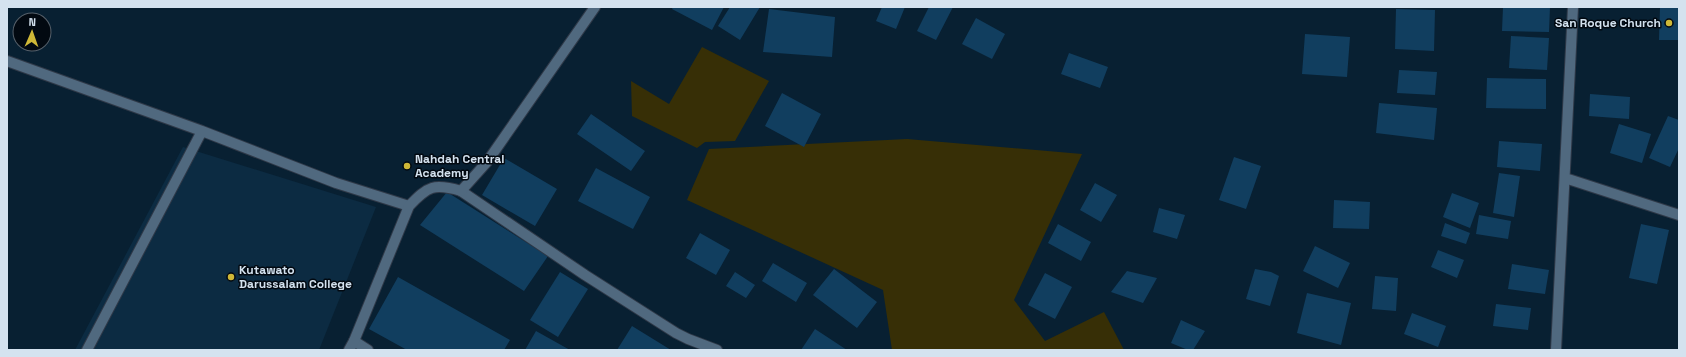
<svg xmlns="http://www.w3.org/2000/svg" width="1686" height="357" font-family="'Space Grotesk',sans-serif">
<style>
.built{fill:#0c2b42}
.green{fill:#372f06}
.building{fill:#113e5f}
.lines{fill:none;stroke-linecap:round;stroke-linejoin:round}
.minor-casing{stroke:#2f3948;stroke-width:12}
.tertiary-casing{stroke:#2f3948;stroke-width:12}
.minor{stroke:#50697f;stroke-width:10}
.tertiary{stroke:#50697f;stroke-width:10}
.poi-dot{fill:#cfb837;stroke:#020911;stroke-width:1.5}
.labels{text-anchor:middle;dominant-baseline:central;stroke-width:3;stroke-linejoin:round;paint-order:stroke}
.poi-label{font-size:12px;font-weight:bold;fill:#d4e2ef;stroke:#020911;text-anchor:start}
</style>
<rect width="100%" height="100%" fill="#082032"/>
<path class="built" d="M183,147L376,207L319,350H75Z"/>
<path class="green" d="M702,47L769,81L735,141L705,142L697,148L632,116L631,81L669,104Z
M907,139L1082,154L1014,300L1045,341L1104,312L1124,350H892L883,290L687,200L709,149Z"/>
<path class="building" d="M673,7H724L712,30L672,9Z
M730,7H760L740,40L718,26Z
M882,7H905L896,29L876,21Z
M929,7H953L936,40L917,31Z
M1503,7H1550L1549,32L1502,31Z
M1660,7H1679V40H1659Z
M769,9L835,17L832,57L763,52Z
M1396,9L1435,10L1434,51L1395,49Z
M976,18L1005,34L992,59L962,44Z
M1305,34L1350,37L1347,77L1302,74Z
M1511,36L1549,38L1547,70L1509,68Z
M1069,53L1108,67L1100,88L1061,74Z
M1399,70L1437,72L1435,95L1397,93Z
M1487,78L1546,79V109L1486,108Z
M782,93L821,114L804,147L765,126Z
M1590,94L1630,97L1629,119L1589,116Z
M1379,103L1437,108L1434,140L1376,133Z
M591,114L645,151L631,171L577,134Z
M1668,116L1679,120V148L1670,167L1649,158Z
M1619,124L1651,134L1642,163L1610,153Z
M1499,141L1542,144L1540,171L1497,167Z
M1234,157L1261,166L1246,209L1219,200Z
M504,158L557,189L535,226L482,195Z
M596,168L650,197L633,229L578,201Z
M1499,173L1520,176L1514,217L1493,213Z
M1095,183L1117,195L1101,222L1080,210Z
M447,192L548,256L524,291L420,225Z
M1452,193L1479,203L1470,228L1443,217Z
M1334,200L1370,202L1369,229L1333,228Z
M1159,208L1185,215L1177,239L1153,232Z
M1479,215L1511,221L1508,239L1476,234Z
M1445,223L1470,233L1466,244L1441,236Z
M1058,224L1091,242L1081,261L1048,243Z
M1641,224L1669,230L1657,284L1629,278Z
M700,233L730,250L716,275L686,258Z
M1315,246L1350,263L1338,288L1303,271Z
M1438,250L1464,260L1457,278L1431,267Z
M773,263L807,283L796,302L762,281Z
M1512,264L1549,270L1545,294L1508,289Z
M834,269L877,302L857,328L813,295Z
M1255,269L1271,272L1279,276L1270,306L1246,299Z
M1127,271L1157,278L1143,303L1111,292Z
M560,272L588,289L558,337L530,320Z
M735,272L755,285L746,298L726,286Z
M1045,273L1072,287L1055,319L1028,305Z
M1375,276L1398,278L1396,311L1372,309Z
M398,277L510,340L504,350H407L369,329Z
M1307,293L1351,303L1341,345L1297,333Z
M1496,304L1531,308L1528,330L1493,326Z
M1412,313L1446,326L1438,347L1404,334Z
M1181,320L1205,331L1193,350H1188L1171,343Z
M632,326L671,350H617Z
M815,329L847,350H801Z
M536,331L570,350H525Z"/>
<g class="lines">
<defs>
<path id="minor" d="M7,61L202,131L336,183L409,206
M1565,178L1679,215
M461,191L585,275L676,333L688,339L717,350
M354,341L368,350
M87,350L202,131
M1556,350L1573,7"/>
<path id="tertiary" d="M349,350L354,341L409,206C428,186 434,183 461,191L487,162L595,7"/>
</defs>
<use href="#minor" class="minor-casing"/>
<use href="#tertiary" class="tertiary-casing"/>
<use href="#minor" class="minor"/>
<use href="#tertiary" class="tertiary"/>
</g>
<g class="poi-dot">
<circle cx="1669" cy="23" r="4"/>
<circle cx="407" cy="166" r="4"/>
<circle cx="231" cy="277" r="4"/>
</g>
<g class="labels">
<g class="poi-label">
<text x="1661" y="23" text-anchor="end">San Roque Church</text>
<text x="415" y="159">Nahdah Central<tspan x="415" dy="14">Academy</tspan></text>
<text x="239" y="270">Kutawato<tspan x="239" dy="14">Darussalam College</tspan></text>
</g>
</g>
<rect width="1686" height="357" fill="none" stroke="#d4e2ef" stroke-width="16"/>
<g transform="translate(32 32) rotate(2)"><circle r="19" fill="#020911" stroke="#56606a"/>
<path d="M0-3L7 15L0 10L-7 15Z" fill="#cfb837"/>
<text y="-6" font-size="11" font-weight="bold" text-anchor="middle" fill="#d4e2ef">N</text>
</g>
</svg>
